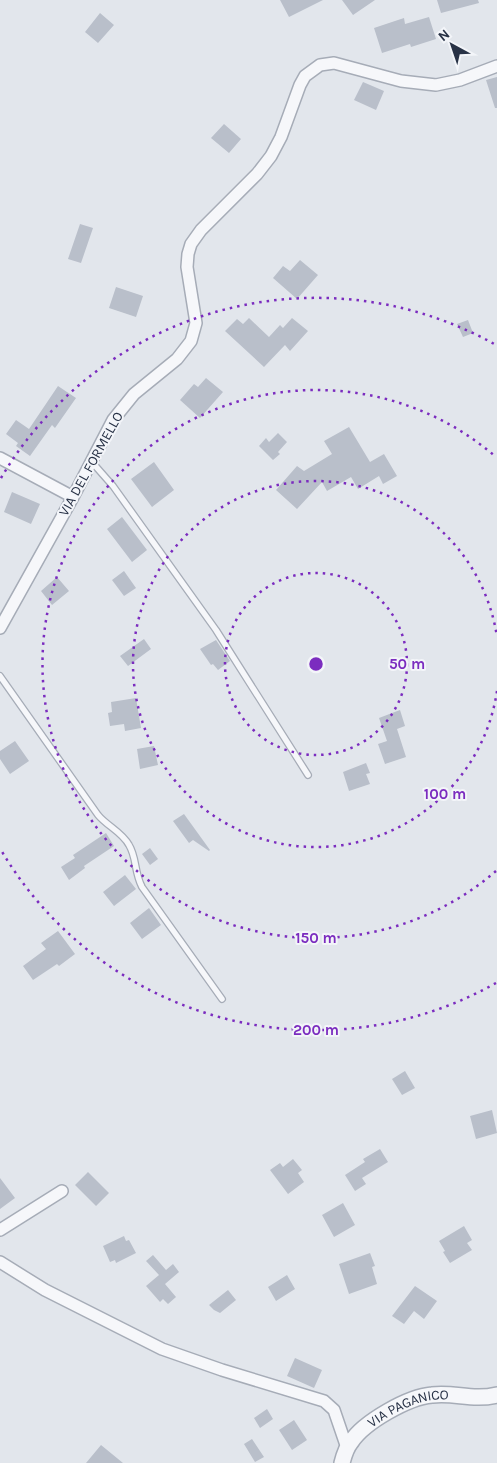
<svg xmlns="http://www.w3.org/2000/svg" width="497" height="1463" font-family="Karla,sans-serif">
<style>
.building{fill:#b9bfca}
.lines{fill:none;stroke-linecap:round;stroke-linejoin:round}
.service-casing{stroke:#a6acb7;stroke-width:8}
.minor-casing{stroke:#a6acb7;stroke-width:14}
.tertiary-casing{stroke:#a6acb7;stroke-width:18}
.service{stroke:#f6f7fa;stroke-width:5.5}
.minor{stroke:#f6f7fa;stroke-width:11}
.tertiary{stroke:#f6f7fa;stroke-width:15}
.ring{fill:none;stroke:#7b2cbf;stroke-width:2.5;stroke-dasharray:2.5 5}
.labels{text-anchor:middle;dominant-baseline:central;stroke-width:4;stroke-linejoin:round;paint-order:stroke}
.street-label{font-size:14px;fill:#283246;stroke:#f3f5f9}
.centre{fill:#7b2cbf;stroke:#f3f5f9;stroke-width:2.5}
.ring-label{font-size:15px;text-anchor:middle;font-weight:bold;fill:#7b2cbf;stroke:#f3f5f9;stroke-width:4;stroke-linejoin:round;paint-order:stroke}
</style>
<rect width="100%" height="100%" fill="#e2e6ec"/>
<path class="building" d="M280,0H323L289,17Z
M342,0H375L353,15Z
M437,0H478L479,3L441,13Z
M100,13L114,25L98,43L85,32Z
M429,17L436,39L411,47L410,44L382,53L374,28L404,18L405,24Z
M497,77V108H495L486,80Z
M363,82L384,91L376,110L354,100Z
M224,124L241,139L229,153L211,138Z
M80,224L93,228L81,263L68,259Z
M300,260L318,275L297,299L273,278L283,266L290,271Z
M116,287L143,296L136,317L109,308Z
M249,318L269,337L280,325L283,328L292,318L308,331L290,351L285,345L264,367L225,331L237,319L243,324Z
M468,320L473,333L463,337L457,324Z
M206,378L223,392L200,418L180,400L194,384L198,387Z
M58,386L76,398L55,428L52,425L30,456L16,446L18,443L6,434L16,420L29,429Z
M349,427L370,462L384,454L397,476L383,484L379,476L358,489L351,477L327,491L322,482L297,509L276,490L297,466L304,471L332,454L324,441Z
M278,433L287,442L278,452L280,454L273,460L259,446L266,438L269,442Z
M154,462L174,490L152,507L131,479Z
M12,492L40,504L31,524L4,512Z
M122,517L147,550L132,562L107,529Z
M124,571L136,588L124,596L112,580Z
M57,577L69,591L52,605L41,591Z
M144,639L151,649L128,666L120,656Z
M216,640L230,661L218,670L213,664L211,665L200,649Z
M136,698L141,728L125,731L124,724L110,726L108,713L112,712L111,702Z
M400,710L405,726L397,729L406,757L385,764L378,744L387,741L379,718Z
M15,741L29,761L10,774L0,759V751Z
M154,746L158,765L140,769L137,749Z
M366,763L370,773L366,774L370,784L349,791L343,772Z
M184,814L210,850L209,851L193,840L189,843L173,821Z
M106,833L114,846L84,866L85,868L69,880L61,867L75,858L73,855Z
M150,848L158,859L150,865L142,854Z
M125,875L136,889L114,906L103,892Z
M149,908L161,925L142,939L130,923Z
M58,931L75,954L59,966L57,964L33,980L23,966L46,949L41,943Z
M405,1071L415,1088L402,1095L392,1079Z
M492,1110L497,1133L476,1139L470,1116Z
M380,1149L388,1162L362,1178L366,1184L355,1191L345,1175L365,1162L363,1159Z
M293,1159L302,1170L298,1173L304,1182L288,1194L270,1170L280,1163L283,1167Z
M88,1172L109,1193L96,1206L75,1185Z
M0,1178L15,1198L0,1209Z
M343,1203L355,1225L334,1237L322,1215Z
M464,1226L472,1240L467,1243L472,1250L450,1263L443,1252L445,1251L439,1241Z
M124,1236L126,1241L129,1240L136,1253L116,1263L115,1260L110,1262L103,1246Z
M370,1253L375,1266L372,1267L377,1284L349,1294L339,1264Z
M153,1255L166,1270L173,1264L179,1272L165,1284L176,1297L168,1304L163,1299L160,1302L146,1286L159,1275L146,1261Z
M287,1275L295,1289L276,1301L268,1287Z
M415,1286L437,1301L424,1319L414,1311L404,1324L392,1316Z
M228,1290L236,1300L220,1313L214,1310L209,1305Z
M295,1358L322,1370L314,1388L287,1376Z
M267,1409L273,1419L260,1428L254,1418Z
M294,1420L307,1440L292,1450L279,1430Z
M252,1439L264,1457L255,1462L244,1444Z
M101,1445L123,1463H86Z"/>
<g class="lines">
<defs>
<path id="service" d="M91,461L113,486L216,630L308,775
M0,676L98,815C107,826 122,832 129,845C137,858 134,872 142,887L222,999"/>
<path id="minor" d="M0,458L73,497
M0,628L73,497L113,420L134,394L177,359L191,341L196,323L187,267L188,254L191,244L201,230L257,174L271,156L281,137L300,85L305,76L320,65L334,63L401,81L436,85L460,80L497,66
M0,1230L62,1191
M0,1262L45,1290L162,1349L222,1370L324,1401L334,1410L347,1448"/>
<g id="tertiary">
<path id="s1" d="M342,1463C344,1455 346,1448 351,1442C364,1422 408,1397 432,1395C455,1392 472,1401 497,1395"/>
</g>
</defs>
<use href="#service" class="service-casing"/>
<use href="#minor" class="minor-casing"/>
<use href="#tertiary" class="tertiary-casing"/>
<use href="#service" class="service"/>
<use href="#minor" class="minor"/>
<use href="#tertiary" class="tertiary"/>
</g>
<g class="ring">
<circle cx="316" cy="664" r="91"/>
<path d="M497 691A183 183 0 1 1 497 637"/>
<path d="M496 871A274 274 0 1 1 496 457"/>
<path d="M496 983A366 366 0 0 1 1 850M1 478A366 366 0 0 1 496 345"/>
</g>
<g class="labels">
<g class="street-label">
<text transform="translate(91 464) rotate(-61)">VIA DEL FORMELLO</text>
<text stroke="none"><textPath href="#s1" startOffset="92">VIA PAGANICO</textPath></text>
</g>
</g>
<circle cx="316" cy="664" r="8" class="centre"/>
<g class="ring-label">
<text x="407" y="669">50 m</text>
<text x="445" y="799">100 m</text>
<text x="316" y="943">150 m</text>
<text x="316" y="1035">200 m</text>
</g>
<g transform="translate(452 45) rotate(320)" stroke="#f3f5f9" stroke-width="4" paint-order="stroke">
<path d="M0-4L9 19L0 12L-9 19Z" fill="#283246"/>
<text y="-8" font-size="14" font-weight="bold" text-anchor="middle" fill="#283246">N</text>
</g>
</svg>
